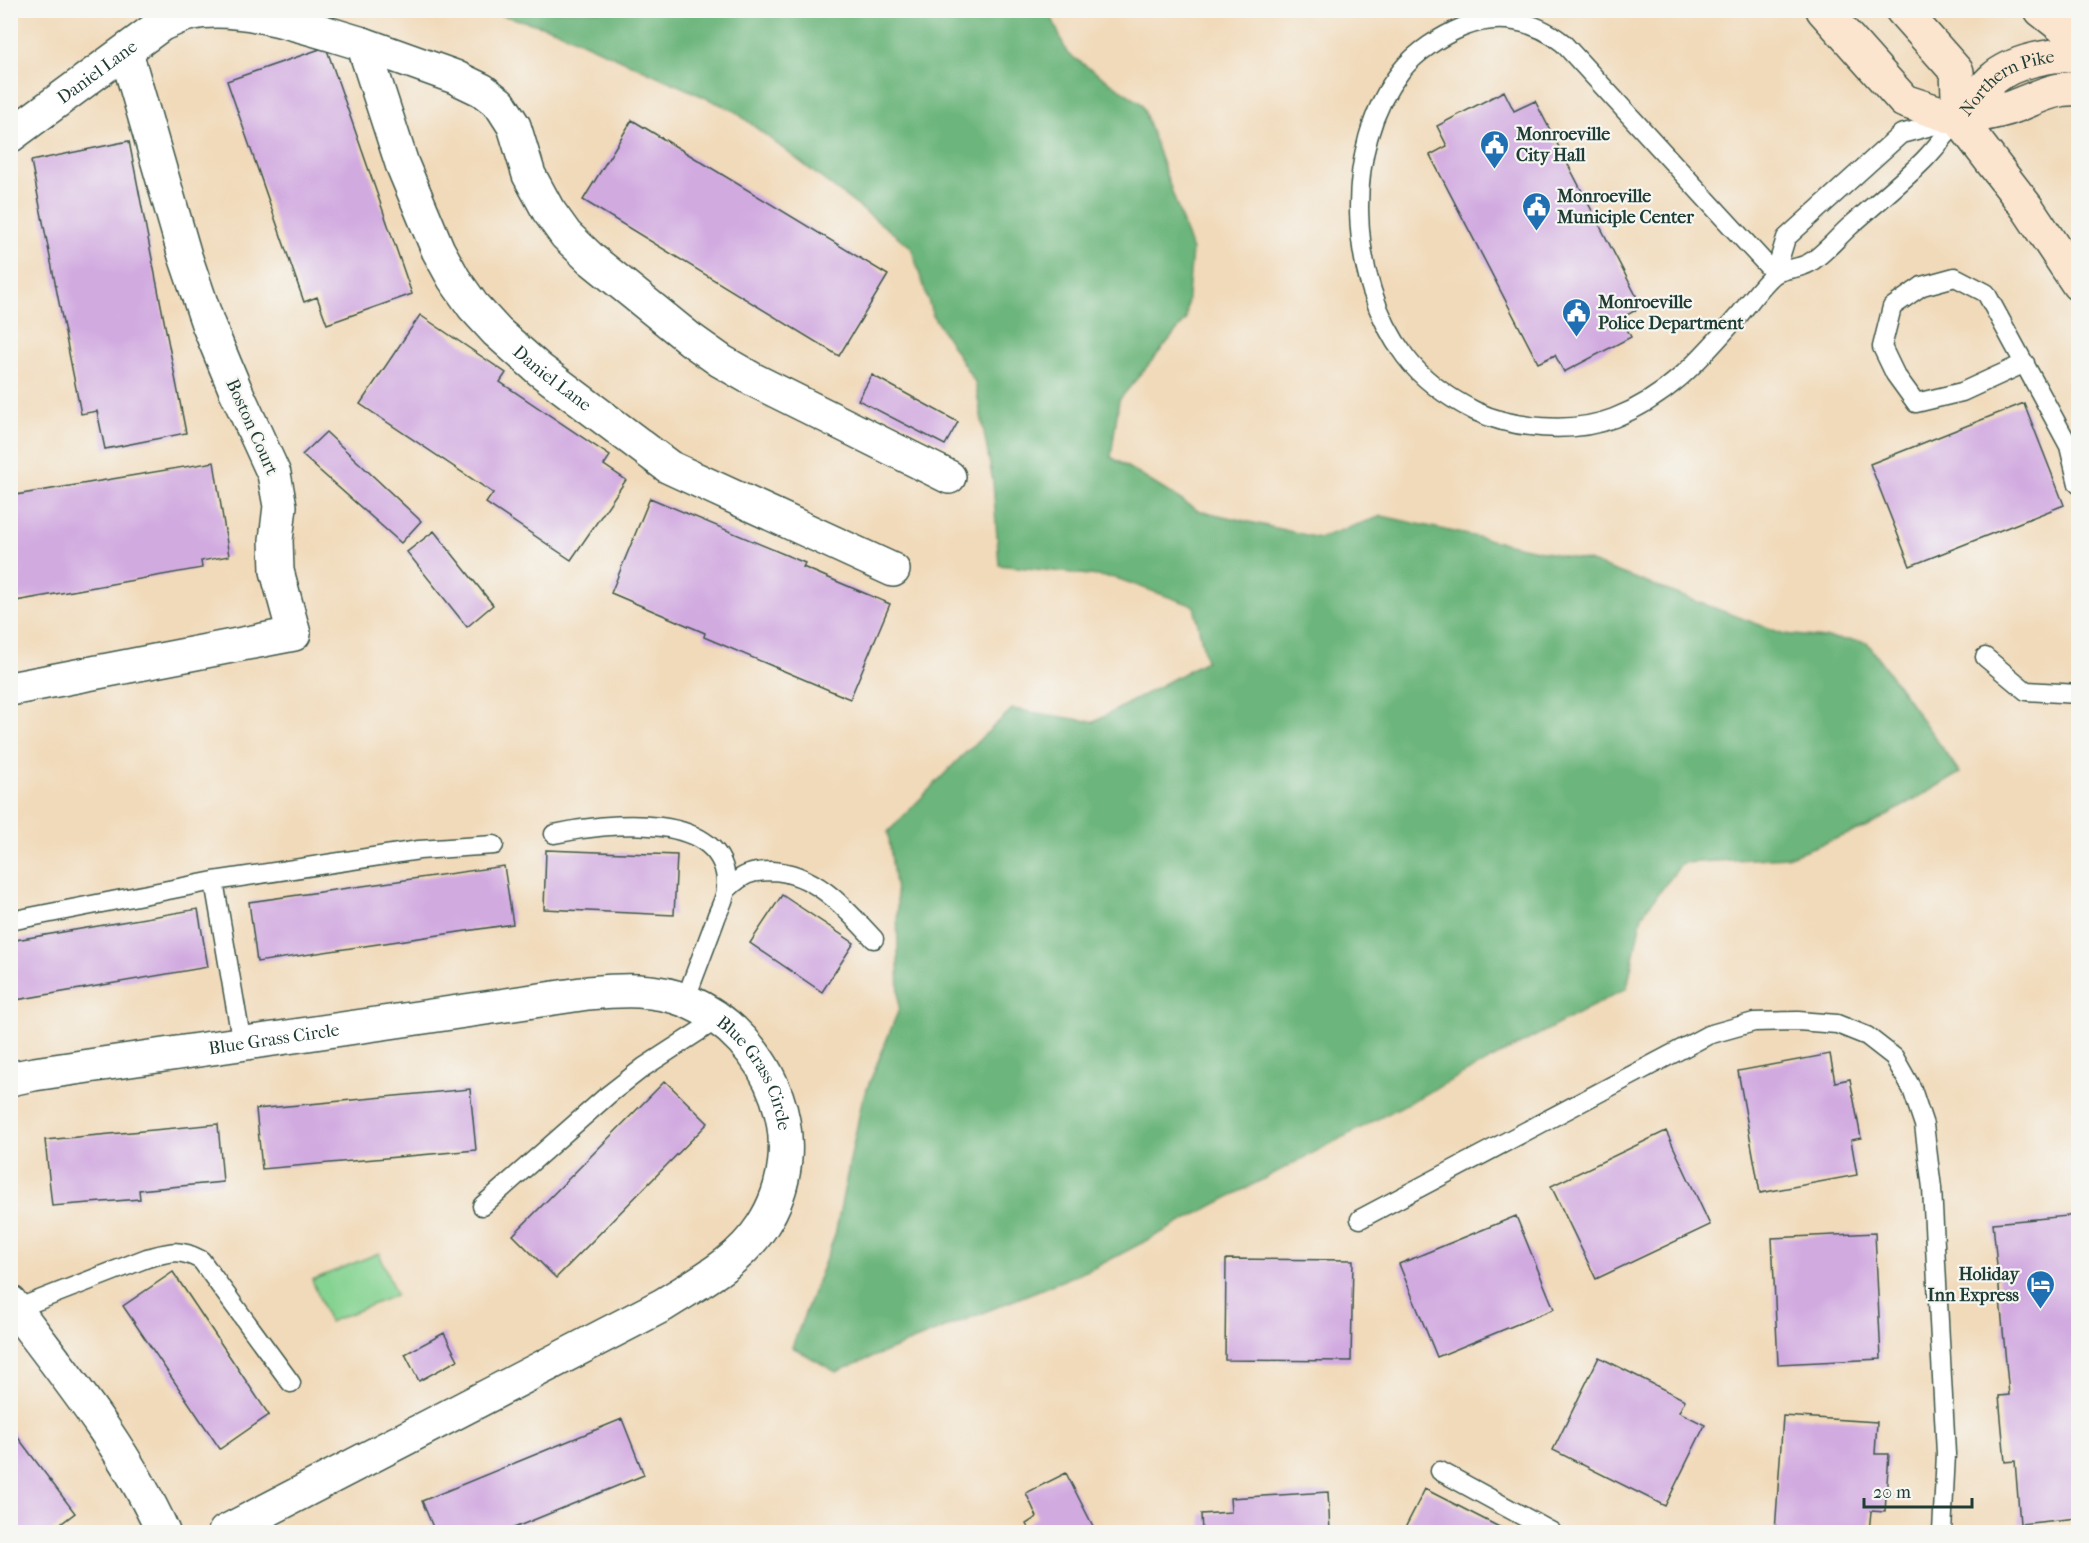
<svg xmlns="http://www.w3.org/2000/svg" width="2089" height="1543" font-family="'IM FELL French Canon',serif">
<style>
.green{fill:#85d391;stroke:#528862;stroke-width:1.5}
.forest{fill:#6cb57b;stroke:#467958;stroke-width:1.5}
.building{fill:#d1aae0}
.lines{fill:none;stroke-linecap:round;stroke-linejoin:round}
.service-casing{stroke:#3e5548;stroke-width:21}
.minor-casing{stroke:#3e5548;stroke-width:36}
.secondary-casing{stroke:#3e5548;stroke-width:36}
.service{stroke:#fff;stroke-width:18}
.minor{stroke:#fff;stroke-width:33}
.secondary{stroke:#fce5cf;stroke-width:33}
.labels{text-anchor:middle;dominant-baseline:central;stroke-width:4.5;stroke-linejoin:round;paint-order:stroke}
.street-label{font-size:18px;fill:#1f3d34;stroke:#f6f6f2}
.poi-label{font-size:18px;font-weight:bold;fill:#1f3d34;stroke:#f6f6f2;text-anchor:start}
</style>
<rect width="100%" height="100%" fill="#f6f6f2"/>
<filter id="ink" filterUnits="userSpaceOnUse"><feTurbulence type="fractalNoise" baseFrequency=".0167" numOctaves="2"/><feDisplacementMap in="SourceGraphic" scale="12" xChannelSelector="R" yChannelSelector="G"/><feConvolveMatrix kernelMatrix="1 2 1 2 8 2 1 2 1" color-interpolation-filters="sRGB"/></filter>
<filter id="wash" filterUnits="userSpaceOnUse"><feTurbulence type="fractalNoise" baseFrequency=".008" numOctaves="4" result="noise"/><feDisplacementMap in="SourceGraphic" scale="24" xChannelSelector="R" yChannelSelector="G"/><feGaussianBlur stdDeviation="1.35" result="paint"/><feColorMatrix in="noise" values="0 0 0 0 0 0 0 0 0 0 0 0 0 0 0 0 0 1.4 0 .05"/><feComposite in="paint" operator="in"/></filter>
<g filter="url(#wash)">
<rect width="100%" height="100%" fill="#f1daba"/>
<path class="green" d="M379,1253L396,1295L329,1322L312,1280Z"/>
<path class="forest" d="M485,11H1049L1067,53L1142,104L1192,250L1186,320L1119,400L1111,457L1197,510L1319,538L1382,516L1591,562L1784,634L1867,642L1960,773L1867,827L1787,857L1682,863L1642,915L1627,988L1096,1267L836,1372L792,1347L835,1235L862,1101L899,1009L897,900L888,832L960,758L1012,709L1094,722L1206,661L1194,606L1116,578L999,565L993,482L975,382L933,316L911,247L733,110L553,29Z"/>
<g id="blocks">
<path class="building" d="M326,47L412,294L327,324L317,297L304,302L227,81Z
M1504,91L1514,111L1535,101L1642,307L1621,318L1631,337L1564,372L1555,355L1538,363L1430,155L1447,146L1437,126Z
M632,120L888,275L839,356L583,200Z
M129,141L186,433L105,449L97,411L81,414L31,161Z
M420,315L506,373L500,382L610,456L604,465L626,480L571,560L486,503L493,493L360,404Z
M872,375L958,422L945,445L858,400Z
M2024,403L2064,505L1910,566L1870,464Z
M326,432L421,521L401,543L302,455Z
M214,462L229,556L201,561L202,568L10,602V496Z
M650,498L805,563L803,567L890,604L850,699L704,637L705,633L611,593Z
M434,531L493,605L467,627L407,552Z
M546,850L677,855L674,915L544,909Z
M504,866L513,924L257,962L249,902Z
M782,895L854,943L822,992L750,943Z
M198,909L208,967L10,1001V941Z
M1830,1054L1835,1082L1850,1079L1861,1138L1851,1140L1857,1175L1760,1193L1738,1071Z
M665,1081L708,1123L556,1278L513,1235Z
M470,1089L476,1150L262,1169L256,1109Z
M218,1124L223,1182L139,1190L140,1199L52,1206L45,1140Z
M1666,1131L1710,1225L1596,1279L1551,1186Z
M2078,1215V1518L2020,1524L2015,1461L2005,1462L1999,1396L2009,1395L1993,1223Z
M1516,1216L1554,1309L1437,1357L1399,1264Z
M1875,1233L1881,1359L1778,1364L1772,1238Z
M1226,1259L1353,1260L1351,1361L1225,1360Z
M173,1272L269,1415L220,1449L123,1306Z
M444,1333L458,1360L419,1381L405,1354Z
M1599,1357L1685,1400L1679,1412L1705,1425L1665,1506L1553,1450Z
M1783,1416L1877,1422L1875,1454H1889L1885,1512L1871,1511L1869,1532H1775Z
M622,1419L644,1475L504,1532H435L422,1501Z
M10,1427L75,1513L50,1532H15L10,1527Z
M1066,1473L1096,1532H1030L1026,1524L1037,1517L1026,1493Z
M1425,1489L1509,1532H1414L1405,1528Z
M1328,1492L1330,1532H1202L1201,1514L1231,1512L1230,1498Z"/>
</g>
</g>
<g filter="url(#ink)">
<use href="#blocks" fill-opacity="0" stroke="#3e5548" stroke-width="1.5"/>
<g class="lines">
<defs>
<path id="service" d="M1775,274L1563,43C1534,20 1498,13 1463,27C1441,36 1416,52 1401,71C1341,147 1348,281 1405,356C1422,379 1449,398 1475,411C1513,429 1573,434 1614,418C1670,396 1701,358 1740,314C1748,304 1766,280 1775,274C1785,268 1799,269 1809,263C1822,256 1837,238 1849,227C1874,205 1900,184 1924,160C1937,147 1947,133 1959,119
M1775,274L1786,238L1901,134L1954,120
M2025,363L1962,392L1916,403L1895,374L1882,347L1892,307L1922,286L1955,277L1986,293L2069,446L2078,484
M1985,657L2026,691L2078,694
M554,834C604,823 730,808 726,888C726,898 719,909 716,918C706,946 695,973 685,1001
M214,881L242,1044
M726,890C731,886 736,881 741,878C749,872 762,871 772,871C816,873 846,909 874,939
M10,921L214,881L419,850L494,845
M482,1206L608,1095L644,1067L718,1019
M1360,1219L1708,1035L1754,1022L1798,1021L1837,1024L1867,1036L1894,1057L1912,1089L1924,1125L1932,1188L1946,1454L1942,1532
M16,1309L147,1258C170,1252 179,1248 201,1260L291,1383
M1440,1471L1552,1532"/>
<g id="minor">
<path d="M363,44L455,77L482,90L500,104L514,126L529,175L548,210L566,235L591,259L690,339L721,361L754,380L949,477"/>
<path id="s1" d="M10,136L162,24C171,21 180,16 189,14C240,2 314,30 363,44L402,164L438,250L454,279L473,306L497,332L540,370L669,467L893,570"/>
<path d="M10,689L294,634L277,571L276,540L280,506L274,474L235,389L208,324L185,256L126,52"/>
<path id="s2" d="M10,1079L34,1074L588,993C622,990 655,988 687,1001C773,1038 815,1145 762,1226C738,1263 699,1282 663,1305L225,1532"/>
<path d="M10,1302C66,1376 125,1448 163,1532"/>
</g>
<g id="secondary">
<path d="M1823,10L1904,101L1959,119L2028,209L2078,284"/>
<path d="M1902,10L1957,72L1959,119"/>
<path d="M2041,10L2078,39"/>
<path id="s3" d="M1959,119C1970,106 1980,91 1993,79C2013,61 2052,54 2078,55"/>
<path d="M1959,119C1977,115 1998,113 2015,106C2036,98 2055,87 2078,89"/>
</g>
</defs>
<use href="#service" class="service-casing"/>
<use href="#minor" class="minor-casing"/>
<use href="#secondary" class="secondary-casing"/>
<use href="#service" class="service"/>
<use href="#minor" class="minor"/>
<use href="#secondary" class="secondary"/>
</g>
</g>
<defs>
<symbol id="civic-pin" viewBox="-11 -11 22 30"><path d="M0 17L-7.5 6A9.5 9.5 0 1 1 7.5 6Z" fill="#1f6fb2" stroke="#f6f6f2"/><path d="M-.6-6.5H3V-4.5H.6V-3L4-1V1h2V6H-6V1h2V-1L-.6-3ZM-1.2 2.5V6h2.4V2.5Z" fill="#fff"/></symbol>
<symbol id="hotel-pin" viewBox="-11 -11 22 30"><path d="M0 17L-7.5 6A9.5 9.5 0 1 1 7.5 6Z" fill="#1f6fb2" stroke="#f6f6f2"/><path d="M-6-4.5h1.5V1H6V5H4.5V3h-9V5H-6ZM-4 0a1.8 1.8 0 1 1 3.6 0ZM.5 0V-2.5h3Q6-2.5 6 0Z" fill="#fff"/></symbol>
</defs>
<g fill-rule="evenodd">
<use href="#civic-pin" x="1478" y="128" width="33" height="45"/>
<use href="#civic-pin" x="1520" y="190" width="33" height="45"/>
<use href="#civic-pin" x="1560" y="296" width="33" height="45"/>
<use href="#hotel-pin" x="2024" y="1268" width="33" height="45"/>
</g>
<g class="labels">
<g class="street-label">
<text stroke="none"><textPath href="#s1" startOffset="108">Daniel Lane</textPath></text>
<text stroke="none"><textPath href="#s3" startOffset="63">Northern Pike</textPath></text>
<text stroke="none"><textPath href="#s1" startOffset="789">Daniel Lane</textPath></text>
<text transform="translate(252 427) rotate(66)">Boston Court</text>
<text stroke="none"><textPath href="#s2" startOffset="267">Blue Grass Circle</textPath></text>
<text stroke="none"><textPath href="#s2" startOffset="788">Blue Grass Circle</textPath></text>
</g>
<g class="poi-label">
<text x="1516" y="134">Monroeville<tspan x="1516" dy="21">City Hall</tspan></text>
<text x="1557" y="196">Monroeville<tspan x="1557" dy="21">Municiple Center</tspan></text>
<text x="1598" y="302">Monroeville<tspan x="1598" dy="21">Police Department</tspan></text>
<text x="2019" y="1274" text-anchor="end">Holiday<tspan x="2019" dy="21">Inn Express</tspan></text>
</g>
</g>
<rect width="2089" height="1543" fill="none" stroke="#f6f6f2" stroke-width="36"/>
<path d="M1864 1498v9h108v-9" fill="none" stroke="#1f3d34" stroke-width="3"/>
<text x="1873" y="1498" font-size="18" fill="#1f3d34" stroke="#f6f6f2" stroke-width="4.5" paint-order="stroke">20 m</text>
</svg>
